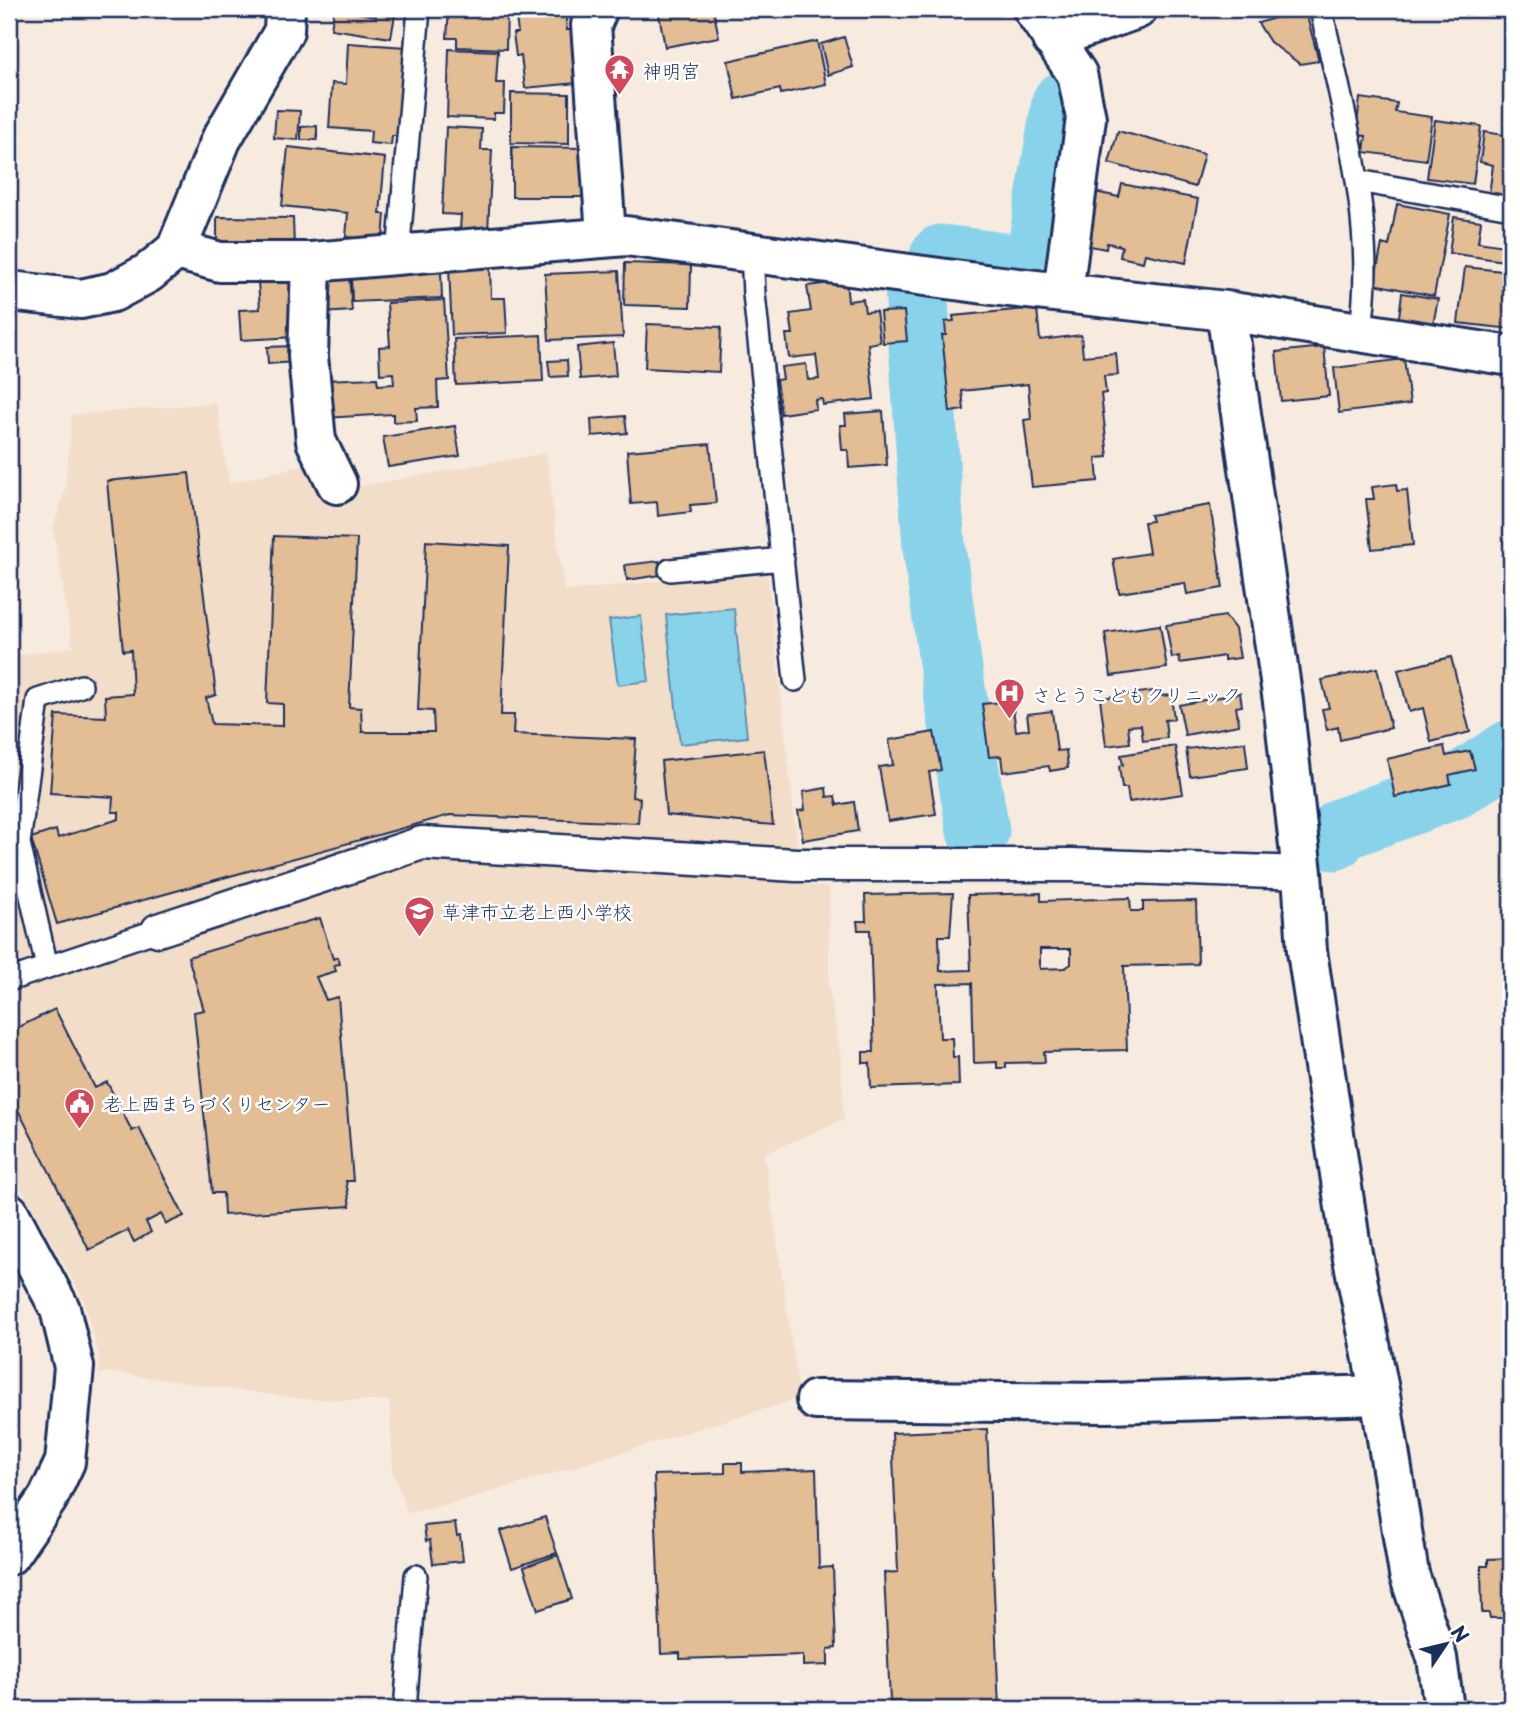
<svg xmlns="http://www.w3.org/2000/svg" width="1520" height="1718" font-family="'Playpen Sans','Klee One',sans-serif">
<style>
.built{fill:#f1ddc8}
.water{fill:#89d3ea;stroke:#5d91b2;stroke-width:2}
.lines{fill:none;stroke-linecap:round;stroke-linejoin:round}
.river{stroke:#89d3ea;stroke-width:63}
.building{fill:#e3bd94;stroke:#1b2f5e;stroke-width:2;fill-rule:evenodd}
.service-casing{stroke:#1b2f5e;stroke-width:26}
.pedestrian-casing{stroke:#1b2f5e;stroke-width:37}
.minor-casing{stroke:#1b2f5e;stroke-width:44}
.service{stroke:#fff;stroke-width:21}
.pedestrian{stroke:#fff;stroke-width:32}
.minor{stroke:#fff;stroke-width:38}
.labels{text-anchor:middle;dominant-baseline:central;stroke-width:5;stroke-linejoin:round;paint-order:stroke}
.poi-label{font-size:19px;fill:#1b2f5e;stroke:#fff;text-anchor:start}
</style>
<rect width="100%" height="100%" fill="#f7ebdf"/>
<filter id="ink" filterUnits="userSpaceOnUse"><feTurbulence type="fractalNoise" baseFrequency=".0143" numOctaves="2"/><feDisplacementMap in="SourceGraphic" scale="14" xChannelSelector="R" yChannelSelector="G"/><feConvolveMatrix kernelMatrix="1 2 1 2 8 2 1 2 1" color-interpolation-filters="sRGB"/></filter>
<g filter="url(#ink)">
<path class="built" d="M216,403L229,483L318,462L349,488L546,453L564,591L767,570L797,842L789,884L829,887V988L840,1053L844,1119L764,1154L800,1398L462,1501L408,1513L393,1472L390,1401L302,1399L109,1372L99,1374V1355L82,1296L9,1167V672L12,656L73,647L53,528L65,490L72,415Z"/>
<path class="water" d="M734,608L747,737L680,744L666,615Z
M641,616L649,681L618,685L609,620Z"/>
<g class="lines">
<path class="river" d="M941,256L1029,267L1037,259L1063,103
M916,287L934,547L952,676L978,831
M1334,839L1342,829L1454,788L1511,751"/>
</g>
<path class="building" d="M334,9L376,16L377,9H396L391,38L331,29Z
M449,9H507L506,49L457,47V38H447Z
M515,9H565L567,30H572L577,83L525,88L521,56H516L513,33H518Z
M658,9H713L719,37L665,47Z
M1305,9L1319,61L1300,64L1270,42L1258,23Z
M844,37L853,67L828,75L821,44Z
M817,41L826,84L781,94L780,89L736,99L728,61Z
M348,43L406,47L401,136H392L391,145L370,143L371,131L329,128L332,83L346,84Z
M449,49L498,51L496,83H505L504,113H494V119L447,117Z
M511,93L569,94V144L511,143Z
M1360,98L1397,103L1395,112L1432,117L1426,160L1364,152L1366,136L1356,135Z
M276,110L300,111L298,140L274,138Z
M1435,120L1481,126L1473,184L1427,178Z
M317,126V140H301V127Z
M446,127L482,129L481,150H492L488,232L460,230L461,215L442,214Z
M1118,131L1204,154L1195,187L1109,163Z
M1484,132L1511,136V198L1489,195L1493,165L1480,162Z
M288,147L385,158L380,214H385L383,240L346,237L348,213L282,206Z
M512,147L584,148L583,197H512Z
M1122,184L1198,199L1186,263L1145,254L1143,262L1120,257L1122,246L1107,243L1106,249L1085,245L1095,192L1119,197Z
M1397,204L1450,214L1434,296L1374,284L1382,244L1389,246Z
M217,217L293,218L294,247H217Z
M1454,217L1481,221L1478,242L1511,247V262L1449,253Z
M625,263L691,265L690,307L624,305Z
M490,265L491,298H505L507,333L452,335L449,267Z
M1465,267L1511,272V329L1458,323Z
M619,271L623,337L549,340L545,274Z
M441,272L442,298L352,302L351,276Z
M349,275L352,311L321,313L318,278Z
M292,279L296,337L241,340L239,310L260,309L258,281Z
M846,281L848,301L863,299L865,312L876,311L880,342L868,344L874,399L823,405L822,399L815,400L816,409L781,414L776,380L783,379L781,367L806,364L808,380L819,379L816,355L789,358L786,334H793L790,314L811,311L807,286Z
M1402,293L1438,299L1432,330L1398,325Z
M444,300L449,380L437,381L438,407L416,408L417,421L393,422V414L324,418L322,380L377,378L378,385L394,384L393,373L380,374L379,347L390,346L387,303Z
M1037,308L1040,340L1081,335L1083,356L1116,353L1118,375L1104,376L1106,393L1101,394L1108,457L1096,458L1098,481L1032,487L1024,420L1031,419L1028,384L962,391L964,410L950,412L942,335H946L945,322L954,321L953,316Z
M904,311L907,341L883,343L880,312Z
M647,324L721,327L719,372L645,368Z
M541,335L543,381L456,385L454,339Z
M613,343L616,376L580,379L577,347Z
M293,346L295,362L268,364L267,347Z
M1324,347L1329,396L1281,401L1276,352Z
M1404,359L1410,404L1339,413L1334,368Z
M567,360L568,376L550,377L548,361Z
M883,411L887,465L849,468L848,450H842L840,425H846L845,414Z
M625,416L627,433L592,436L591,419Z
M455,426L460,456L388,467L383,437Z
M710,444L716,503L690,505L691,512L658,516L657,502L631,504L627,451Z
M189,473L216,695L206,698L212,724L283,726V704L267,703L274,536L357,539L349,707L361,708L362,732H434L433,711L418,710L426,541L509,546L501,715H514L513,734L636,739L632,797L640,798L638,823L450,815L57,924L31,838L56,830L58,838L119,819V812H112L113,797L50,793L56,715L106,717L105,696L133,694L131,650L123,651L107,481Z
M1396,484L1397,491L1407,490L1413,545L1372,549L1366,499H1374L1372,487Z
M1210,505L1223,588L1187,594L1185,583L1119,593L1113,559L1149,553L1144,522L1152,521L1150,515Z
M659,561L661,575L627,580L625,565Z
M1225,616L1235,629L1240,658L1224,660V656L1180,663L1179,656L1172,658L1166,625Z
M1160,625L1167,668L1111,676L1105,633Z
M1451,657L1470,732L1431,742L1423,708L1409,712L1398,670Z
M1377,668L1391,728L1340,740L1338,727L1327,730L1322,709L1329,708L1322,680Z
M1161,690L1162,696L1171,695L1174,719L1165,720L1167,738L1143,741L1141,725L1128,726L1130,743L1106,746L1100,698Z
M1240,693L1242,706L1236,707L1239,725L1185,735L1179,705Z
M1012,701L1016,731L1029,729L1027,714L1052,711L1057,751L1066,750L1068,768L1050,771L1049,766L1003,772L1001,756L989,757L982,704Z
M934,732L941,770L929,772L936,814L888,821L879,767L893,765L889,740Z
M1245,742L1248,768L1190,776L1186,749Z
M1175,746L1183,794L1129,802L1127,788H1122L1119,766L1123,765L1121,755Z
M1444,746L1446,756L1470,751L1475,769L1449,775L1451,784L1395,797L1387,759Z
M764,750L773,825L666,815L661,761Z
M826,788L827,797L835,796L837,805L854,802L858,831L803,840L798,811L805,810L803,792Z
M953,893L950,936H939L940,971L971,970L968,895L1041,893V901L1130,898L1131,911H1143V902L1196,901L1198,964L1124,966L1127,1050L1044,1052L1045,1062L1006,1063V1068H997V1062L974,1063L972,983L938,984L940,1038H952L953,1057H958L959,1085L871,1088L870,1063H863V1052H874L870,930H858L857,921H866L865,895ZM1040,949H1071V964L1065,968L1040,969Z
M320,918L333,959L338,957L340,964L334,965L336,971L316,977L326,1000L338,997L353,1181H346L350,1206L224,1215L223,1193H212L194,1012L204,1010L188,957Z
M55,1009L95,1088L107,1082L132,1131L139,1128L184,1216L166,1224L161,1214L146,1222L151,1232L134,1242L128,1230L89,1250L9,1092V1032Z
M987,1429L999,1709H905L904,1701L890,1702L884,1573L898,1572L892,1433Z
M725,1463H742V1472L816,1469L819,1568L833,1567L836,1648L828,1649V1665L803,1666V1655L680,1659V1653L661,1654L654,1475L725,1473Z
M545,1517L557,1553L512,1568L500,1531Z
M455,1523L457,1536L460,1535L463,1561L433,1564L430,1540L426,1541L424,1526Z
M558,1555L572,1599L538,1610L524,1567Z
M1511,1558V1618H1490L1489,1613H1482L1481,1566H1488V1559Z
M1392,1703V1709H1340V1705Z"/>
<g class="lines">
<defs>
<path id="service" d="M1321,9C1343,112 1378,229 1360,334
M1358,181L1511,208
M752,251L754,294L795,680
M398,255L419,9
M670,570L783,559
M47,967L19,843L38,700L81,686
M9,980L158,930
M405,1709L416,1576"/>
<path id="pedestrian" d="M158,930L422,843L796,865H1072L1302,873"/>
<path id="minor" d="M598,9L591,25L606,235
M1033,9L1077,74L1086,118L1063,292
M1052,39L1137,9
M176,250L220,262H311L626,236L992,285L1226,311L1511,356
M311,262L308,356L316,441L337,484
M9,291L81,299L113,292L148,273L176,250L221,140L284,31L285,9
M1226,311L1283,701L1302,873L1307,951L1351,1248L1380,1395L1409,1574L1437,1658L1444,1709
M9,1213L60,1309L74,1367L65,1462L48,1498L9,1555
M816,1400L1107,1403L1380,1395"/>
</defs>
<use href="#service" class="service-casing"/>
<use href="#pedestrian" class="pedestrian-casing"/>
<use href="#minor" class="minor-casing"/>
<use href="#service" class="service"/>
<use href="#pedestrian" class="pedestrian"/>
<use href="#minor" class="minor"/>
</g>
</g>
<defs>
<symbol id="temple-pin" viewBox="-11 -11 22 30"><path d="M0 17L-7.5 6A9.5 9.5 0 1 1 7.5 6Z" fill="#d1495b" stroke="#fff"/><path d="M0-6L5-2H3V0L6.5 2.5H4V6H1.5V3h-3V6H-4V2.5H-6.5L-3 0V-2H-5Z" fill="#fff"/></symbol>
<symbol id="hospital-pin" viewBox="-11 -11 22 30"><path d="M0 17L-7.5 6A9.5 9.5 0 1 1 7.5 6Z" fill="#d1495b" stroke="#fff"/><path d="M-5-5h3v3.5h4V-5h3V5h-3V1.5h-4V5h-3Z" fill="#fff"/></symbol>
<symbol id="school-pin" viewBox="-11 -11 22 30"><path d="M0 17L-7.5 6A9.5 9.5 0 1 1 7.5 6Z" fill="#d1495b" stroke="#fff"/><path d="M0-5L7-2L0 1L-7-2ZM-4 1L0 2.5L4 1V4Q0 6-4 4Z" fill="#fff"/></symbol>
<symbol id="civic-pin" viewBox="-11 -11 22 30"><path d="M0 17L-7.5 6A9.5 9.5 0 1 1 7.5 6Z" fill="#d1495b" stroke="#fff"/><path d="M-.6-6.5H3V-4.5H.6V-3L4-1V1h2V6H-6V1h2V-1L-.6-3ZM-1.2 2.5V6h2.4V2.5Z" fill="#fff"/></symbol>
</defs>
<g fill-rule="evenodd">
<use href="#temple-pin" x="602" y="52" width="35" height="47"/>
<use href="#hospital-pin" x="992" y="676" width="35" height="47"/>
<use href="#school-pin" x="402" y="894" width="35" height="47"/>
<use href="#civic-pin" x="62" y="1086" width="35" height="47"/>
</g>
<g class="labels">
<g class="poi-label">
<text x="643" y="70">神明宮</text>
<text x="1032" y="694">さとうこどもクリニック</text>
<text x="442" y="911">草津市立老上西小学校</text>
<text x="103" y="1103">老上西まちづくりセンター</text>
</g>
</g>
<rect width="1520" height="1718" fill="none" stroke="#fff" stroke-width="35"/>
<rect x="18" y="18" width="1485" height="1683" fill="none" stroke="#1b2f5e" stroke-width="2.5" filter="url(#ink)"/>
<g transform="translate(1446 1644) rotate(55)" stroke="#ffffff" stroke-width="5" paint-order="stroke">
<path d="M0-5L12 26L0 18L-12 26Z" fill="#1b2f5e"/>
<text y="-10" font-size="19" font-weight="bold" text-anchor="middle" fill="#1b2f5e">N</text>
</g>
</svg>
